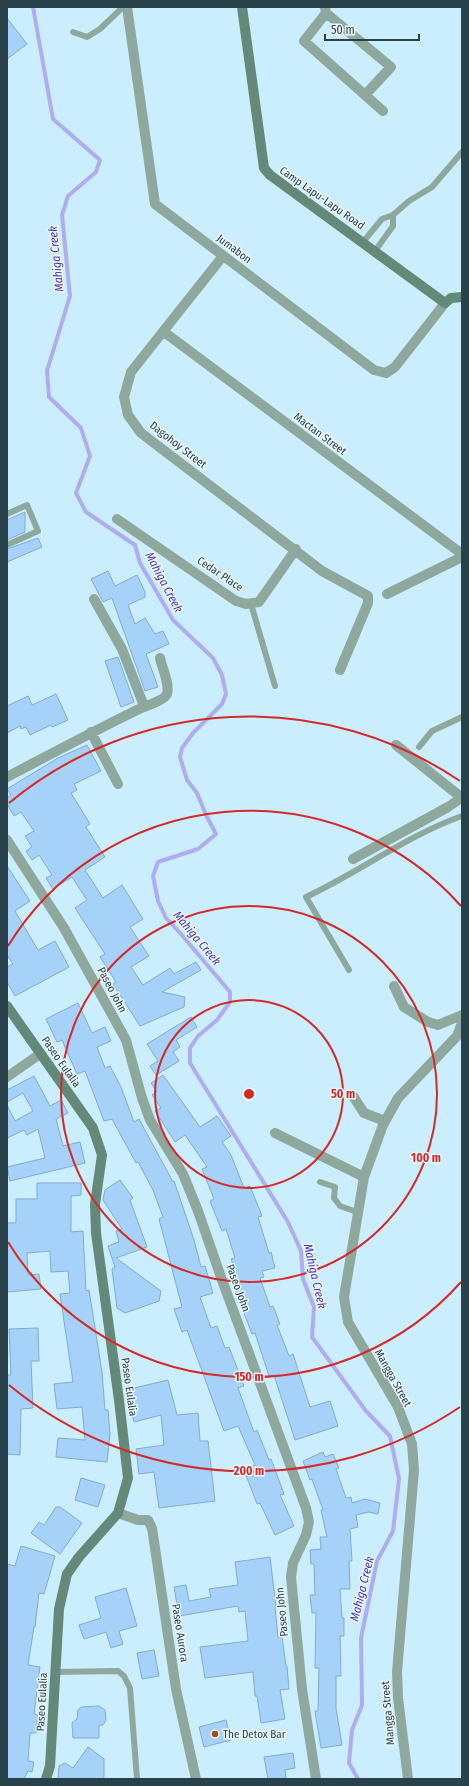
<svg xmlns="http://www.w3.org/2000/svg" width="469" height="1786" font-family="'Fira Sans Condensed',sans-serif">
<style>
.lines{fill:none;stroke-linecap:round;stroke-linejoin:round}
.stream{stroke:#afacf0;stroke-width:4}
.building{fill:#a6d1f8;stroke:#81abd0}
.lane{stroke:#8fa89d;stroke-width:6}
.street{stroke:#8fa89d;stroke-width:10}
.secondary{stroke:#648979;stroke-width:10}
.ring{fill:none;stroke:#d62828;stroke-width:2}
.poi-dot{fill:#ab490a;stroke:#ebf7fc;stroke-width:1.5}
.labels{text-anchor:middle;dominant-baseline:central;stroke-width:3;stroke-linejoin:round;paint-order:stroke}
.street-label{font-size:11px;fill:#28414b;stroke:#ebf7fc}
.poi-label{font-size:11px;fill:#28414b;stroke:#ebf7fc;text-anchor:start}
.water-label{font-size:12px;font-style:italic;fill:#5134b4;stroke:#ebf7fc}
.centre{fill:#d62828;stroke:#ebf7fc;stroke-width:2}
.ring-label{font-size:12px;text-anchor:middle;font-weight:bold;fill:#d62828;stroke:#ebf7fc;stroke-width:3;stroke-linejoin:round;paint-order:stroke}
</style>
<rect width="100%" height="100%" fill="#caeefd"/>
<g class="lines">
<path class="stream" d="M33,7L53,119L100,160L96,172L68,196L62,215L70,296L47,371L49,397L81,428L90,456L76,493L86,512L135,545L140,563L173,620L213,658L222,675L226,694L222,704L193,733L182,748L180,757L187,780L197,793L206,815L216,834L198,849L158,862L153,876L158,901L166,918L181,934L230,992V1002L217,1020L198,1036L190,1048V1063L288,1222L301,1251L303,1279L314,1307L312,1337L366,1411L390,1436L399,1479L393,1531L377,1561L361,1638L362,1705L352,1730L349,1763L358,1779"/>
</g>
<path class="building" d="M7,18L27,44L7,59Z
M25,512V532L7,540V520Z
M38,538L42,547L7,562V549Z
M108,571L115,586L137,575L145,592V597L128,605L135,624L145,618L155,634L163,631L169,644L146,654L158,687L145,691L112,598L103,602L91,579Z
M118,657L134,702L121,707L105,661Z
M56,694L68,720L52,727L51,725L30,735L26,727L21,729L20,726L7,733V706L28,696L32,705Z
M87,745L101,771L74,784L77,790L71,793L90,824L86,827L105,857L85,870L103,898L122,885L143,919L130,927L149,956L131,967L143,985L170,968L174,974L196,962L201,970L162,992L185,997L184,1007L140,1026L113,984L116,982L100,957L105,954L75,908L87,900L72,877L53,889L46,878L52,875L39,855L32,860L26,851L32,847L25,836L34,831L21,812L14,816L7,804V798L11,795L7,789L58,758Z
M7,866L30,901L15,911L38,950L55,941L69,967L15,996L7,982V967L13,964L7,955Z
M78,1003L92,1033L105,1027L111,1041L97,1047L105,1068L110,1066L121,1087L134,1122L139,1119L173,1182L174,1181L194,1240L201,1267L205,1266L213,1293L200,1297L211,1328L217,1326L225,1348L229,1347L244,1386L238,1388L254,1432L257,1430L269,1460L271,1459L284,1494L280,1495L294,1526L275,1535L260,1503L257,1504L244,1470L255,1465L238,1426L224,1431L187,1330L182,1332L174,1309L182,1307L159,1219L163,1217L153,1190L138,1162L136,1163L112,1119L104,1121L85,1071L77,1074L62,1040L57,1042L46,1019Z
M191,1017L197,1027L176,1040L180,1047L173,1052L179,1061L156,1075L150,1066L158,1061L147,1044Z
M163,1075L200,1127L217,1116L231,1136L222,1142L231,1155L244,1188L250,1186L262,1216L258,1217L269,1253L271,1252L275,1268L262,1271L264,1277L260,1278L270,1307L273,1306L280,1324L277,1325L289,1356L293,1354L310,1407L330,1401L338,1426L295,1440L274,1375L269,1376L255,1333L252,1334L233,1284L228,1266L233,1265L231,1259L235,1258L226,1229L222,1231L210,1201L214,1199L202,1169L207,1167L185,1135L175,1142L155,1111L161,1108L152,1095L157,1092L151,1083Z
M34,1076L50,1106L61,1100L68,1113L56,1119L63,1146L80,1142L85,1163L10,1181L7,1167L45,1158L38,1129L27,1135L24,1130L7,1138V1105L15,1121L33,1111L23,1093L7,1102V1090Z
M120,1180L133,1198L130,1200L147,1247L116,1258L161,1291L159,1301L125,1313L117,1308L112,1269L115,1267L108,1246L119,1242L116,1231L122,1229L103,1200L105,1190Z
M37,1183H81V1195L71,1196V1232L83,1231L86,1291L89,1290L102,1372L105,1410H108L110,1434L107,1462L56,1457L58,1438L85,1440L82,1407L57,1409L54,1384L73,1382L60,1294L70,1293L68,1271L51,1272L50,1251L27,1253L28,1275L39,1274L41,1289L7,1292V1223H16V1199H37Z
M38,1328L39,1361H31L33,1408L21,1409L20,1455L7,1454V1375H11L9,1329Z
M168,1380L177,1415L198,1413L200,1441H208L215,1501L159,1508L154,1472L139,1474L136,1449L164,1445L161,1415L134,1422L126,1390Z
M323,1452L325,1457L333,1454L339,1468L336,1469L346,1498L351,1497L352,1503L365,1499L380,1503L378,1514L368,1512L356,1515L358,1527L350,1529L352,1561H349L350,1589H340L342,1618H344V1636H340L341,1676H336V1708L342,1745L321,1748L315,1711H318L319,1668H315L316,1613H312L310,1595H315L314,1564H311L310,1550L321,1549L320,1537H327L321,1510H323L312,1479L310,1480L303,1461Z
M81,1478L105,1485L98,1507L75,1500Z
M56,1507H60L82,1523L60,1554L31,1533L39,1522L44,1525Z
M21,1546L55,1556L44,1594L39,1593L35,1627H34L28,1665L40,1667L34,1714L38,1715L36,1733H30L28,1761L34,1762L32,1772L28,1771L24,1779H7V1564L15,1566Z
M270,1557L276,1607L275,1608L278,1637H282L286,1666H287L289,1689L280,1690L285,1719L261,1723L257,1696H255L253,1672L205,1678L200,1647L248,1641L245,1611L239,1612L238,1606L179,1616L174,1587L186,1585L189,1601L211,1597L209,1589L238,1585L235,1562Z
M126,1588L137,1626L119,1631L123,1644L111,1648L106,1632L84,1639L79,1625L101,1618L95,1597Z
M154,1650L159,1676L142,1679L137,1653Z
M99,1706L105,1710L106,1720L103,1725H99V1738H73L72,1723L77,1719L78,1710L81,1707Z
M226,1720L231,1740L204,1747L199,1727Z
M88,1747L104,1759V1779H58L59,1766L65,1763L73,1768Z
M293,1753L295,1768L285,1770L286,1779H268L264,1757Z"/>
<g class="lines">
<path class="lane" d="M73,32L87,37L100,29L123,7
M363,242L382,219L393,215L409,201L432,187L462,152
M375,251L393,226V215
M7,514L27,505L38,531L7,545
M251,604L275,686
M419,747L432,731L462,717
M349,970L306,897C358,873 408,835 462,816
M320,1182L335,1187L334,1198L340,1206L357,1212
M55,1672L118,1671L124,1676L130,1688L137,1779"/>
<path class="street" d="M127,7L155,204L374,370L386,373L395,367L445,303
M325,7L326,13L391,67L365,95
M326,13L304,41L383,111
M223,256L131,372L124,397L128,415L141,433L322,571L368,596V603L340,670
M164,332L462,554
M117,519L236,601L246,604L259,602L296,549
M387,594L462,557
M94,599L122,649L144,706
M91,732L118,784
M396,745L462,798
M7,777C49,755 92,732 135,711C142,707 164,701 167,694C170,684 162,668 160,658
M7,840L64,928L126,1040L142,1098L150,1120L183,1174L198,1211L222,1280L306,1508L309,1522L306,1535L293,1563L291,1577L302,1689L316,1779
M353,859L448,807L461,798
M394,986L404,1007L428,1022L438,1025L462,1015
M7,1077L40,1054
M353,1096L364,1113L385,1121
M275,1133L364,1177
M118,1513L138,1520H148L152,1528L176,1689L196,1779
M408,1779L398,1698L397,1672L414,1470L412,1444L398,1407L348,1322L344,1297L364,1177L383,1125L398,1098L457,1036L462,1023"/>
<path class="secondary" d="M242,7L264,168L270,175L445,303L451,298L462,297
M7,1006L93,1128L102,1155L95,1204L96,1233L119,1400L128,1478L118,1513L79,1557L67,1574L59,1609L50,1766L46,1779"/>
</g>
<g class="ring">
<circle cx="249" cy="1094" r="94"/>
<circle cx="249" cy="1094" r="188"/>
<path d="M461 1282A283 283 0 0 1 8 1242M8 946A283 283 0 0 1 461 906"/>
<path d="M460 1407A377 377 0 0 1 9 1385M9 803A377 377 0 0 1 460 781"/>
</g>
<circle class="poi-dot" cx="215" cy="1734" r="4"/>
<g class="labels">
<g class="street-label">
<text transform="translate(322 198) rotate(35)">Camp Lapu-Lapu Road</text>
<text transform="translate(234 249) rotate(37)">Jumabon</text>
<text transform="translate(320 434) rotate(37)">Mactan Street</text>
<text transform="translate(178 445) rotate(38)">Dagohoy Street</text>
<text transform="translate(220 574) rotate(34)">Cedar Place</text>
<text transform="translate(112 990) rotate(62)">Paseo John</text>
<text transform="translate(61 1062) rotate(55)">Paseo Eulalia</text>
<text transform="translate(238 1288) rotate(70)">Paseo John</text>
<text transform="translate(393 1378) rotate(61)">Mangga Street</text>
<text transform="translate(129 1387) rotate(82)">Paseo Eulalia</text>
<text transform="translate(282 1612) rotate(-95)">Paseo John</text>
<text transform="translate(180 1633) rotate(81)">Paseo Aurora</text>
<text transform="translate(42 1702) rotate(-87)">Paseo Eulalia</text>
<text transform="translate(388 1713) rotate(-95)">Mangga Street</text>
</g>
<g class="poi-label">
<text x="223" y="1734">The Detox Bar</text>
</g>
<g class="water-label">
<text transform="translate(56 259) rotate(-96)">Mahiga Creek</text>
<text transform="translate(164 582) rotate(62)">Mahiga Creek</text>
<text transform="translate(197 938) rotate(50)">Mahiga Creek</text>
<text transform="translate(315 1276) rotate(77)">Mahiga Creek</text>
<text transform="translate(362 1589) rotate(-76)">Mahiga Creek</text>
</g>
</g>
<circle cx="249" cy="1094" r="6" class="centre"/>
<g class="ring-label">
<text x="343" y="1098">50 m</text>
<text x="426" y="1162">100 m</text>
<text x="249" y="1381">150 m</text>
<text x="249" y="1475">200 m</text>
</g>
<rect width="469" height="1786" fill="none" stroke="#28414b" stroke-width="16"/>
<path d="M325 34v6h94v-6" fill="none" stroke="#28414b" stroke-width="2"/>
<text x="331" y="34" font-size="12" fill="#28414b" stroke="#ebf7fc" stroke-width="3" paint-order="stroke">50 m</text>
</svg>
